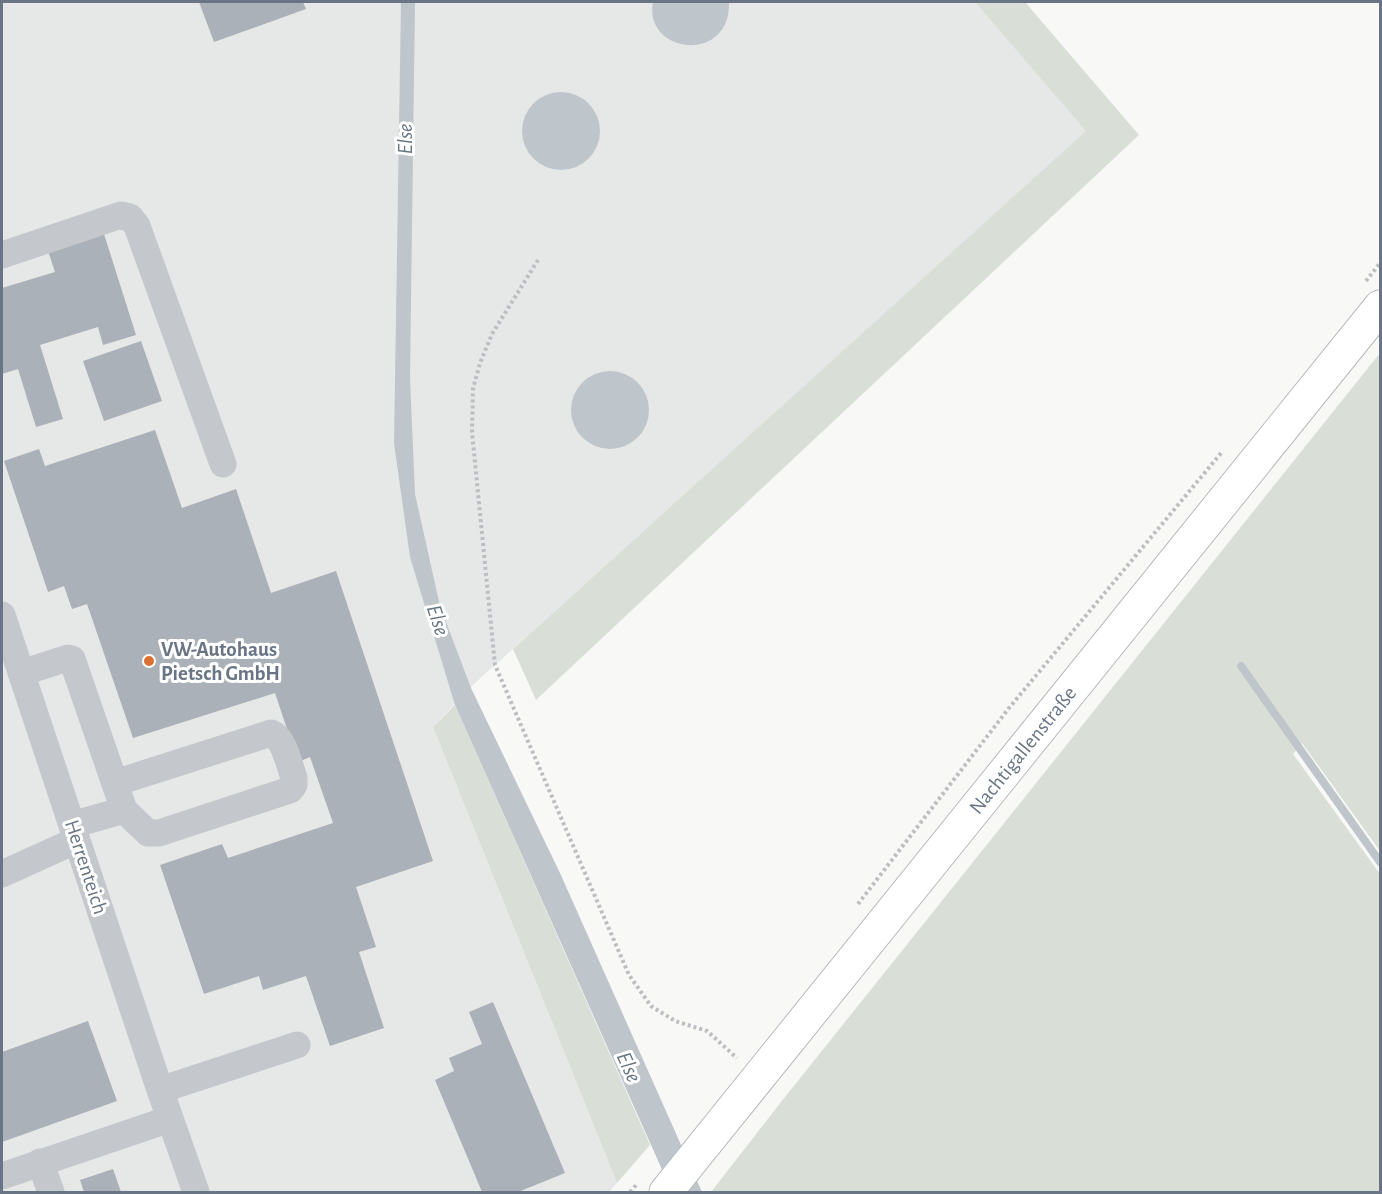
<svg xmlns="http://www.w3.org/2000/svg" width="1382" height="1194" font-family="'Alegreya Sans',sans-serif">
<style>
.built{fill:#e6e7e7}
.green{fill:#d9dfd7}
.water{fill:#bec6cc}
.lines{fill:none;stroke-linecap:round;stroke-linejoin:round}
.stream{stroke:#bec6cc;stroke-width:8}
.building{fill:#abb1b8}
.major-casing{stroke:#b7bbbf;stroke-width:35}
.path{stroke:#bcbec1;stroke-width:4;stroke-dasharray:3 3;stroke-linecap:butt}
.minor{stroke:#c4c7cb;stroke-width:27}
.major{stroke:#fff;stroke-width:33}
.poi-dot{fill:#db7033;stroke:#fff;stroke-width:2}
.labels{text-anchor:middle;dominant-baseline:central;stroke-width:6;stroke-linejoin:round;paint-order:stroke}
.poi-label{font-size:21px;font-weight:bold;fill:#697585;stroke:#fff;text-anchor:start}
.street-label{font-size:21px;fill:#697585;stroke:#fff}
.water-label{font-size:22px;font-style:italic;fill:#647581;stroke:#fff}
</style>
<rect width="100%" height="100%" fill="#f8f8f6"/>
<path class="built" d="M2,2H975L1087,131L475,683L433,727L617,1183L609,1192H2Z"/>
<path class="green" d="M975,2H1025L1139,135L536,700L513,649L1086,131Z
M1380,353V851L1302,743L1293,754L1380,874V1192H711L781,1102Z
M455,705L650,1145L617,1183L433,727Z"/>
<path class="water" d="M401,2H415L410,378L415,494L440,606L471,688L560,873L702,1192H672L455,705L410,557L394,443Z
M653,2H729C731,65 643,54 653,2Z
M522 131a39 39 0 1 1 78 0a39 39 0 1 1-78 0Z
M571 410a39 39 0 1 1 78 0a39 39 0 1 1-78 0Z"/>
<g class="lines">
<path class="stream" d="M1241,666L1380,862"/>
</g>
<path class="building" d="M199,2H303L306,9L214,42Z
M104,234L136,335L103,345L98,327L40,345L63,419L36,427L18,369L2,374V288L55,272L48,251Z
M141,341L162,401L104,421L83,361Z
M155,430L182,508L236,489L271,593L336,571L433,861L356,887L376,947L359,952L384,1028L330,1046L306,976L263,990L259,976L204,994L160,865L222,844L228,858L333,823L310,757L298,762L275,693L133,738L87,604L72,609L64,586L48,592L4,461L39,449L45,466Z
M493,1002L565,1173L518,1192H482L435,1080L454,1071L449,1058L482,1044L469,1012Z
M88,1021L117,1101L2,1142V1052Z
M113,1169L121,1192H84L80,1180Z"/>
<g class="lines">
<defs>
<g id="major">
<path id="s1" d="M666,1192L1380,307"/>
</g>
</defs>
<use href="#major" class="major-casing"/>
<path class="path" d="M538,260L492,334L480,363L473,389L472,432L495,665L629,975L651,1006L675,1021L707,1031L737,1058
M1366,281L1380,263
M858,904L1009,708L1222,452
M630,1192L638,1183"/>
<path class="minor" d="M2,255L121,215L130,217L137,226L223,464
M2,615L160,1090L196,1192
M21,673L68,658L72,659L124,810L72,825
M115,783L271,733C285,739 289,765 294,778V785L290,790L159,833H148L124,810
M2,874L77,840
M160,1090L297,1045
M40,1162L51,1192
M2,1176L170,1119"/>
<use href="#major" class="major"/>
</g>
<circle class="poi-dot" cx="149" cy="661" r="6"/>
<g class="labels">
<g class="poi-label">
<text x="161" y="649">VW-Autohaus<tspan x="161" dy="24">Pietsch GmbH</tspan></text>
</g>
<g class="street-label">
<text stroke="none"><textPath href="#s1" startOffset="568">Nachtigallenstraße</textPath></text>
<text transform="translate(86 867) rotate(72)">Herrenteich</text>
</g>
<g class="water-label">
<text transform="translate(405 139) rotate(-90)">Else</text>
<text transform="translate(438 620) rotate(72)">Else</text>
<text transform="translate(629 1067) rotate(66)">Else</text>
</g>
</g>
<rect width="1382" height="1194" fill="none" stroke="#697585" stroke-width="6"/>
</svg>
